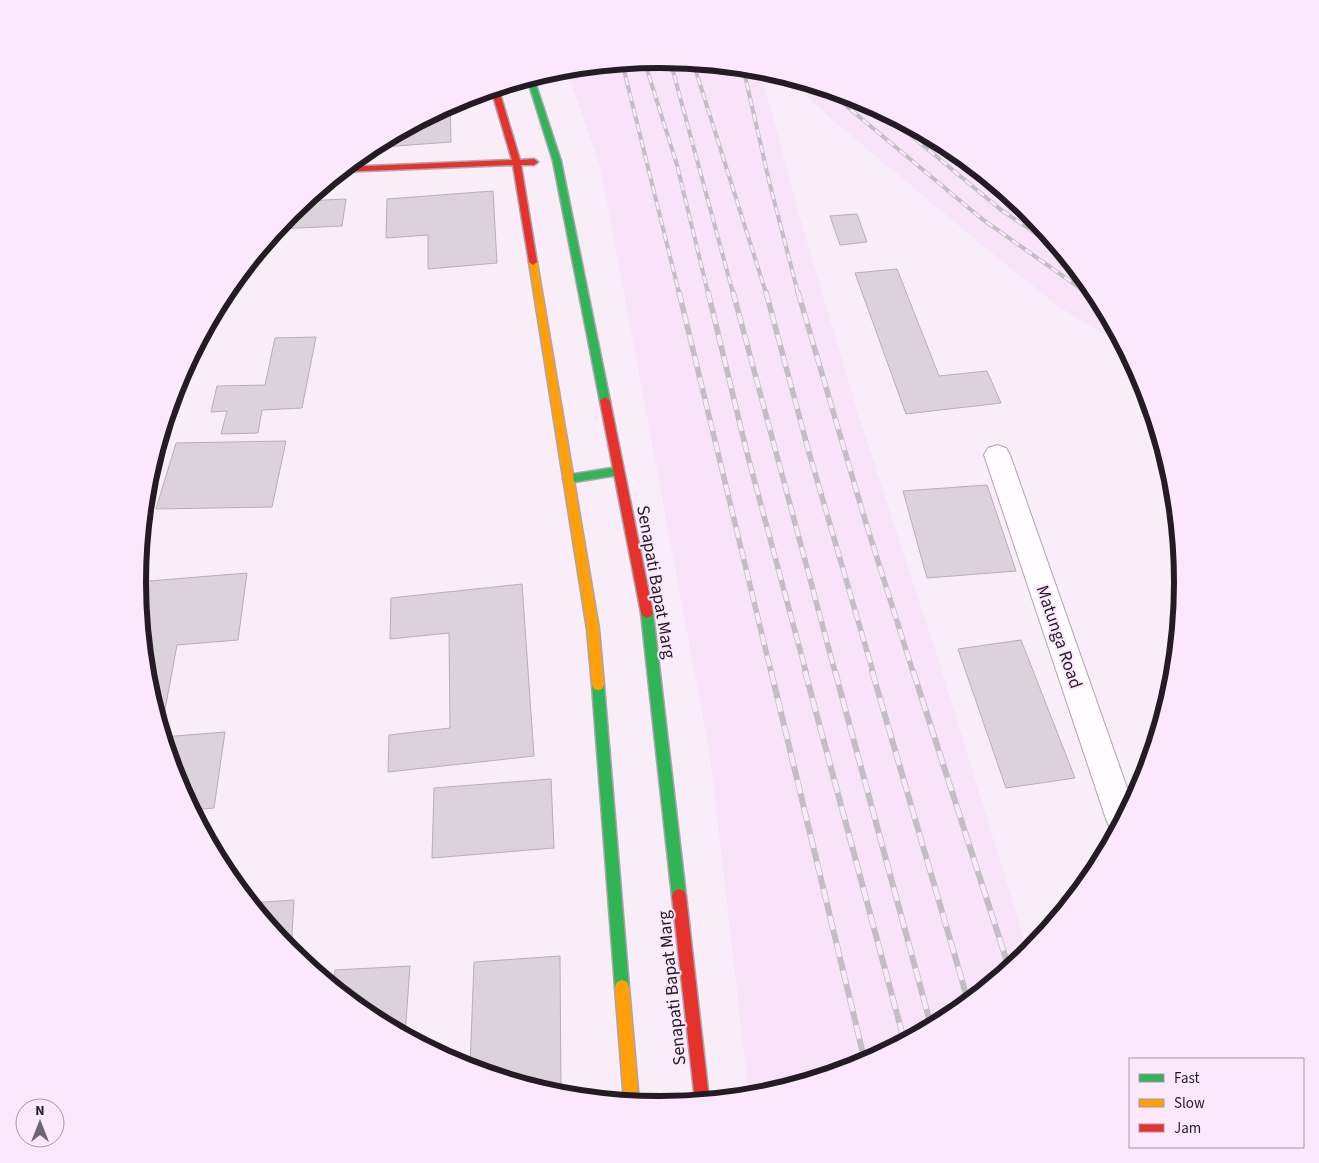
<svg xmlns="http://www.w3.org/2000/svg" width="1319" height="1163" font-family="'Source Sans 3',sans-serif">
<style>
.built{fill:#f8e3f9}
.building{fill:#dcd2dc;stroke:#b7aeb8}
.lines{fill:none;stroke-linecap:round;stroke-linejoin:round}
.street-casing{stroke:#aea4ae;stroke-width:2}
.fast-casing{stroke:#aea4ae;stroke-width:3}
.slow-casing{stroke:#aea4ae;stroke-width:3}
.jam-casing{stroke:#aea4ae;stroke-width:3}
.street{fill:#fefcfe;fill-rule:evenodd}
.fast{fill:#30b455;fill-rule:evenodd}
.slow{fill:#ff9f0a;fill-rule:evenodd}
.jam{fill:#e5322d;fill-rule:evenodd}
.rail-far2-casing{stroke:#c2bec2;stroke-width:4}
.rail-far1-casing{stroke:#c2bec2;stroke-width:5.5}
.rail-casing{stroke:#c2bec2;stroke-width:6}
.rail-far2{stroke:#fce8fd;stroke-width:2.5;stroke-dasharray:8;stroke-linecap:butt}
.rail-far1{stroke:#fce8fd;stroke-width:4;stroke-dasharray:11;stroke-linecap:butt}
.rail{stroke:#fce8fd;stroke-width:4.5;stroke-dasharray:14;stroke-linecap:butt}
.labels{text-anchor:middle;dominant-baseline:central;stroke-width:4;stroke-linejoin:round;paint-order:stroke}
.street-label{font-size:18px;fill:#241b25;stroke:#fce8fd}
.rim{fill:none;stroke:#241b25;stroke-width:6}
</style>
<rect width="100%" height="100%" fill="#f8edf8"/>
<path class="built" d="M660,59L760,69L801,222L859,417L938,659L1028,952L950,1016L859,1065L761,1094L749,1095L710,755L601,169L566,68Z
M785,76L860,99L950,147L1029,212L1094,291L1124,347L1058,306L993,254L835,122Z"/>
<path class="building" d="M450,104L451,142L368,148L369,147Z
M493,191L497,263L428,269V235L386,238L387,199Z
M346,199L342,226L276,229L290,212L304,201Z
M857,214L867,242L840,245L830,216Z
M897,269L939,376L987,371L1001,403L906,414L855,273Z
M316,337L302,408L262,410L258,433L221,434L227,411L211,412L217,386L265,385L275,338Z
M286,441L272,507L156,509L176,443Z
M987,485L1016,571L927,578L903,491Z
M247,573L238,640L177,645L161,731L147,683L137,582Z
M522,584L534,756L388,772L389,735L450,728L449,633L390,639L391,598Z
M1021,640L1075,778L1006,788L958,649Z
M225,732L214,808L192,810L176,781L163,737Z
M551,779L554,848L432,858L434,788Z
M294,900L291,952L250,903Z
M560,956L561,1094L470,1068L474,962Z
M410,966L405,1035L369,1016L333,987L335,970Z"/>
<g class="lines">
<defs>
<path id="street" d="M997,445L1006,448L1010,455L1132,802L1116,832L1111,830L1106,819L984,455L988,448Z"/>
<path id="fast" d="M533,76L561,161L610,401L605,405L600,401L553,161L527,78Z
M618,467L623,471L618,475L568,483L563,479L568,475Z
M647,608L651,610L653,613L686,896L684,901L679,903L674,901L672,896L641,613L643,610Z
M598,680L602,681L604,685L629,987L627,992L622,994L617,992L615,987L592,685L594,681Z"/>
<path id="slow" d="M533,259L537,262L599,629L604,685L602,689L598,690L594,689L592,685L587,629L529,262Z
M622,980L627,982L629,987L639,1102L624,1101L615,987L617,982Z"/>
<path id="jam" d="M498,87L520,160L534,159L538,162L534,165H521L537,262L533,265L529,262L513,165L338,172L344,167L512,160L491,89Z
M605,397L610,401L653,613L651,616L647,618L643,616L641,613L600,401Z
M679,889L684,891L686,896L709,1099L695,1100L672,896L674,891Z"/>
</defs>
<use href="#street" class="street-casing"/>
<use href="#fast" class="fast-casing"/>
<use href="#slow" class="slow-casing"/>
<use href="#jam" class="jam-casing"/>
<use href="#street" class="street"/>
<use href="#fast" class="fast"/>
<use href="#slow" class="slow"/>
<use href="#jam" class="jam"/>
<defs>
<path id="rail-far2" d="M644,60L677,165L708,293
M670,60L733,293
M622,62L679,293
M693,62L766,293
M743,67L769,181L798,293
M826,89L982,219L1087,293
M879,109L1000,209L1060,250"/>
<path id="rail-far1" d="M679,292L771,672
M708,292L747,453L806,672
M733,292L835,672
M766,292L808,449L873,672
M798,292L865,520L913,672
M1086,292L1101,303"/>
<path id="rail" d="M771,671L865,1062
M805,671L904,1040
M835,671L931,1026
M872,671L968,1001
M913,671L1009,968"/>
</defs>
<use href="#rail-far2" class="rail-far2-casing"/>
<use href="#rail-far1" class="rail-far1-casing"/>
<use href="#rail" class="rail-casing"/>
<use href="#rail-far2" class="rail-far2"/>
<use href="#rail-far1" class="rail-far1"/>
<use href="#rail" class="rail"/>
</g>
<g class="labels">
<g class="street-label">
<text transform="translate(656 582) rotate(80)">Senapati Bapat Marg</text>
<text transform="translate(1059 637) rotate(71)">Matunga Road</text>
<text transform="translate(672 988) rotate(-96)">Senapati Bapat Marg</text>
</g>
</g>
<path d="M0 0H1319V1163H0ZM146 582a514 514 0 1 1 1028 0a514 514 0 1 1-1028 0Z" fill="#fce8fd" fill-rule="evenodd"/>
<path class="rim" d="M146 582a514 514 0 1 1 1028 0a514 514 0 1 1-1028 0Z"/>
<rect x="1129" y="1058" width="175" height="90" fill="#fce8fd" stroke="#a696a7"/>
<rect x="1139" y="1074" width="25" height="8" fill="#30b455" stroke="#a696a7"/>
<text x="1174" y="1083" font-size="15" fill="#241b25">Fast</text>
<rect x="1139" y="1099" width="25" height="8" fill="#ff9f0a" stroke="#a696a7"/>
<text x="1174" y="1108" font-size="15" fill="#241b25">Slow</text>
<rect x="1139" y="1124" width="25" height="8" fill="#e5322d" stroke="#a696a7"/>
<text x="1174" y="1133" font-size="15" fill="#241b25">Jam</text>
<g transform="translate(40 1123)"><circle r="24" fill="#fce8fd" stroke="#a696a7"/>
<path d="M0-4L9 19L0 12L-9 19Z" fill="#6e646f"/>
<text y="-8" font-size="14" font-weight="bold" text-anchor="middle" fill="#241b25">N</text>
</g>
</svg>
